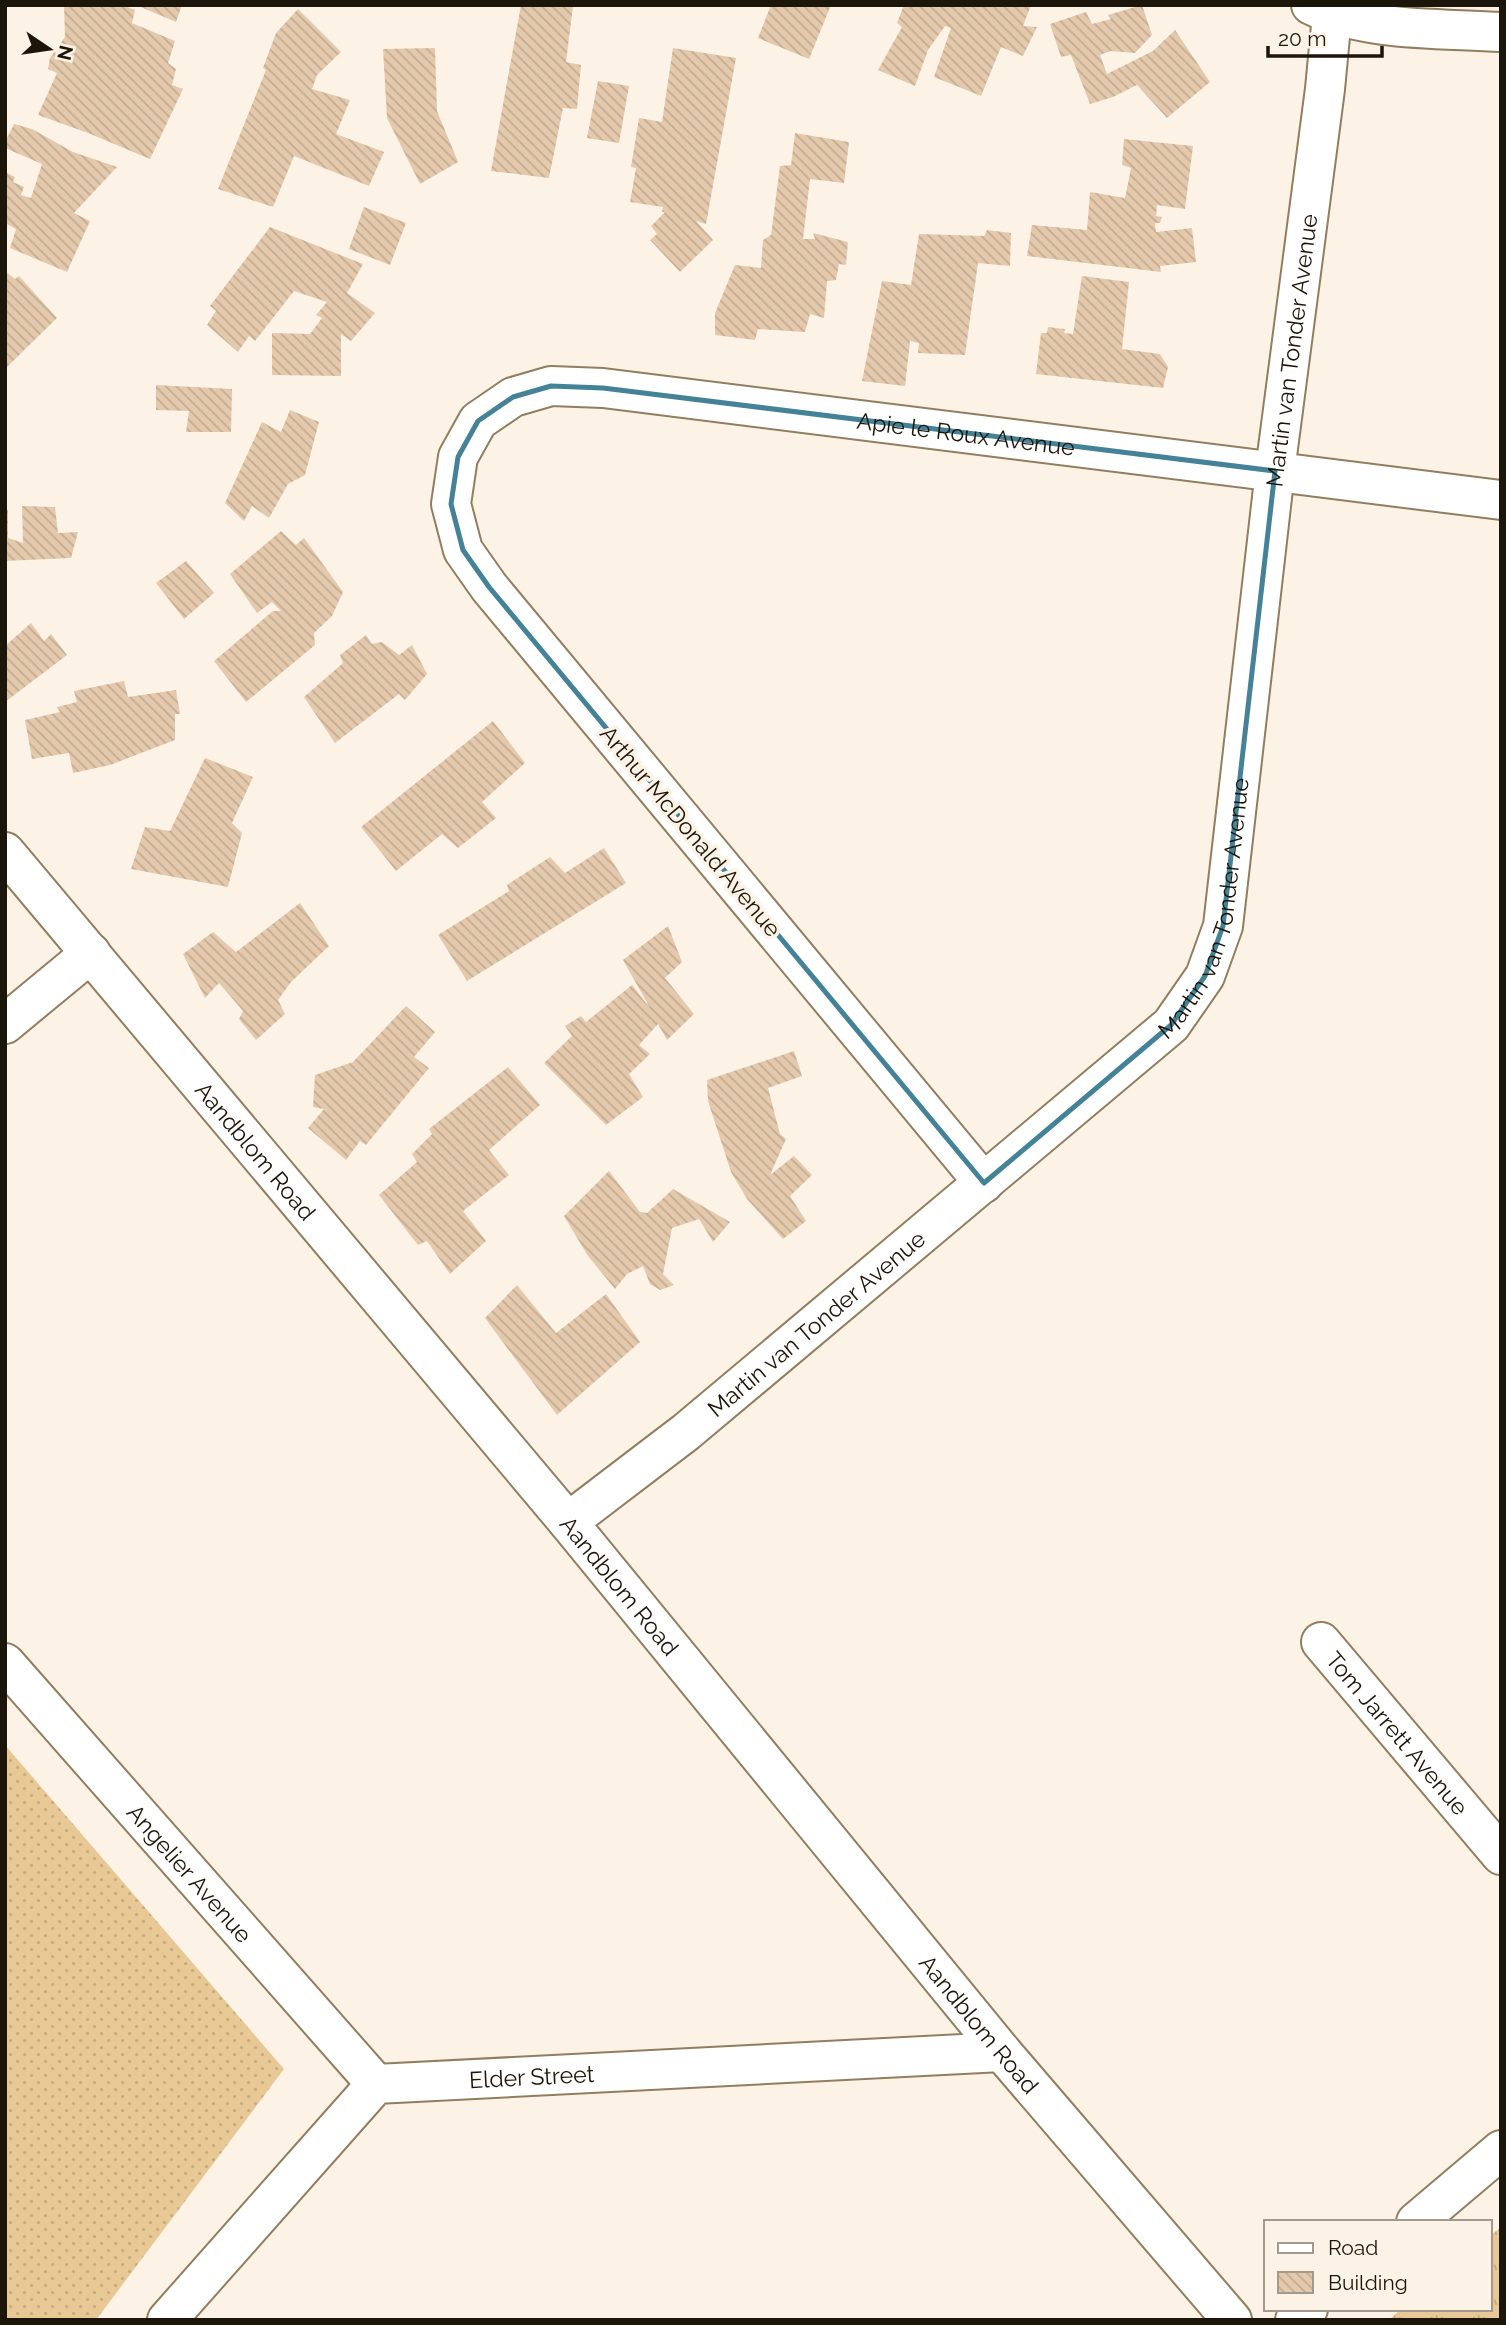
<svg xmlns="http://www.w3.org/2000/svg" width="1506" height="2325" font-family="Raleway,sans-serif">
<style>
.grass{fill:url(#grass-dots)}
.park{fill:url(#park-tufts)}
.building{fill:url(#building-back-hatch)}
.lines{fill:none;stroke-linecap:round;stroke-linejoin:round}
.minor-casing{stroke:#917e5f;stroke-width:42}
.minor{stroke:#fff;stroke-width:38}
.marked{fill:none;stroke:#448397;stroke-width:5;stroke-linejoin:round}
.labels{text-anchor:middle;dominant-baseline:central;stroke-width:7;stroke-linejoin:round;paint-order:stroke}
.street-label{font-size:23px;fill:#1c1509;stroke:#fcf3e6}
</style>
<defs>
<pattern id="grass-dots" width="8" height="8" patternUnits="userSpaceOnUse" patternTransform="scale(1.75)"><rect width="8" height="8" fill="#e8c894"/><path d="M2 2h.1M6 6h.1" fill="none" stroke="#c6ab7e" stroke-width="1.8" stroke-linecap="round"/></pattern>
<pattern id="park-tufts" width="24" height="20" patternUnits="userSpaceOnUse" patternTransform="scale(1.75)"><rect width="24" height="20" fill="#e8c894"/><path d="M3 7l-1-3M5 7V3M7 7l1-3M15 17l-1-3M17 17v-4M19 17l1-3" fill="none" stroke="#c6ab7e"/></pattern>
<pattern id="building-back-hatch" width="6" height="6" patternUnits="userSpaceOnUse" patternTransform="scale(1.75)"><rect width="6" height="6" fill="#e4c9ac"/><path d="M-1 5l2 2M0 0l6 6M5-1l2 2" fill="none" stroke="#c3ac93"/></pattern>
</defs>
<rect width="100%" height="100%" fill="#fcf3e6"/>
<path class="grass" d="M5,1745L284,2069L96,2320H5Z"/>
<path class="park" d="M1501,2227V2320H1389L1401,2309H1490V2236Z"/>
<path class="building" d="M64,5H122L135,10L132,23L175,41L168,63L176,69L172,85L183,89L150,159L88,133L38,115L57,73L48,69L50,58L65,37Z
M136,5H182L176,22Z
M521,5L573,6L566,62L581,65L577,109L563,108L549,178L491,171Z
M771,5H831L809,59L758,38Z
M904,5H1031L1023,26L1037,27L1023,56L1001,47L981,96L934,77L951,28L945,26L928,50L915,86L878,70L902,27L897,23Z
M1142,5L1152,35L1135,53L1111,51L1100,55L1107,74L1153,51L1175,30L1210,82L1167,118L1137,85L1113,97L1090,104L1071,55L1061,57L1050,24L1086,12L1092,24L1111,19L1108,15Z
M298,9L341,52L317,75L312,89L350,100L336,134L384,152L369,186L294,156L273,207L218,189L266,70L263,68L276,33Z
M435,48L437,111L458,162L420,184L387,118L383,49Z
M673,48L736,58L706,224L696,221L713,240L680,272L650,240L657,234L651,226L665,212H662L663,207L630,202L636,168L631,167L639,118L662,122Z
M598,81L629,86L619,143L587,138Z
M14,124L32,129L73,152L117,167L74,213L90,221L67,272L10,248L16,229L5,223V172L15,177L13,182L24,187L21,195L31,198L42,164L5,148V142Z
M795,133L849,142L844,183L810,179L803,239H815L813,233L848,242L846,265L839,264L836,280L827,281L824,318L810,314L805,332L758,329L755,340L715,335V313L735,265L761,268L763,240L771,235L780,166L791,165Z
M1124,139L1193,146L1185,209L1157,205L1156,216L1162,217L1160,223H1155L1156,232L1192,228L1196,262L1160,266L1161,272L1027,256L1032,225L1087,230L1090,192L1125,198L1131,168L1122,165Z
M364,207L406,223L390,265L349,249Z
M270,227L363,264L347,293L375,313L351,341L341,334V376L272,375V333L310,334L322,318L316,315L327,302L294,291L255,341L249,336L238,352L207,325L216,311L210,306Z
M987,230L1011,233L1010,266L978,263L965,355L918,353L919,343L910,341L905,386L862,381L882,281L911,285L919,234L984,236Z
M5,271L15,279L19,276L57,318L5,369Z
M1082,276L1129,282L1122,349L1160,354L1168,367L1163,388L1036,374L1041,333H1047L1048,327L1065,329L1064,333L1073,334Z
M156,385L232,389L231,432H186L189,411L156,410Z
M290,410L319,422L305,475L288,484L269,518L252,506L244,521L225,503L262,422L281,432Z
M22,506L55,507L58,533L78,532L71,558L5,561V510H8V538L23,543Z
M281,531L296,545L304,538L343,592L332,616L314,633L315,645L246,702L214,661L273,611H281L272,602L257,613L230,574Z
M186,561L214,593L184,619L156,583Z
M31,623L44,641L51,634L67,655L5,702V646Z
M366,635L372,644L382,642L399,655L412,645L427,674L405,700L399,694L335,743L304,697L343,663L340,655Z
M124,681L128,697L176,690L180,714H175V740L110,765L73,773L69,753L32,759L25,720L60,712L57,707L77,702L74,691Z
M493,721L525,763L482,802L496,818L458,848L442,834L396,871L361,827Z
M205,758L253,777L232,823L242,833L228,887L131,869L145,827L170,831Z
M604,848L626,883L467,981L438,935L509,891L507,885L550,857L565,873Z
M300,903L329,946L291,982L278,1000L285,1014L256,1040L239,1019L243,1011L219,983L205,998L183,954L213,932L236,952Z
M668,926L682,962L665,978L694,1014L667,1040L658,1024L639,1045L650,1054L629,1074L643,1097L606,1125L544,1063L572,1036L565,1026L581,1016L586,1022L632,985L650,1008L623,960Z
M406,1006L435,1032L414,1057L429,1068L366,1145L360,1141L346,1160L308,1128L324,1109L313,1107L315,1075L353,1062Z
M794,1051L802,1076L768,1088L780,1134L786,1139L770,1175L794,1156L812,1175L790,1196L806,1221L783,1239L747,1199L731,1172L708,1101L707,1080Z
M508,1067L540,1105L489,1150L509,1175L463,1211L486,1241L450,1274L427,1241L418,1245L379,1195L417,1162L412,1154L432,1134L429,1129Z
M609,1171L640,1212L647,1213L673,1189L730,1222L713,1242L699,1219L672,1228L663,1274L674,1285L660,1290L650,1284L643,1266L627,1274L615,1289L588,1256L564,1216Z
M517,1285L556,1333L606,1294L640,1342L557,1415L485,1318Z"/>
<g class="lines">
<defs>
<g id="minor">
<path d="M1311,5C1366,32 1440,28 1501,32"/>
<path id="s1" d="M5,852L568,1522L1002,2052L1232,2320"/>
<path d="M5,1024L91,953"/>
<path id="s2" d="M984,1183L489,587L463,550L451,504L458,457L478,421L513,397L551,386L603,388L1501,500"/>
<path id="s3" d="M568,1522L686,1432L1171,1025L1205,976L1223,926L1275,471L1325,89L1332,15"/>
<path id="s4" d="M1321,1642L1501,1855"/>
<path id="s5" d="M5,1663L376,2084"/>
<path d="M1416,2222L1501,2150"/>
<path id="s6" d="M167,2320L376,2084L1002,2052"/>
<path d="M1295,2320L1308,2309"/>
</g>
</defs>
<use href="#minor" class="minor-casing"/>
<use href="#minor" class="minor"/>
</g>
<path class="marked" d="M551,386L603,388L1275,471L1223,926L1205,976L1171,1025L984,1183L489,587L463,550L451,504L458,457L478,421L513,397Z"/>
<g class="labels">
<g class="street-label">
<text stroke="none"><textPath href="#s3" startOffset="1474">Martin van Tonder Avenue</textPath></text>
<text stroke="none"><textPath href="#s2" startOffset="1456">Apie le Roux Avenue</textPath></text>
<text transform="translate(691 831) rotate(50)">Arthur McDonald Avenue</text>
<text stroke="none"><textPath href="#s3" startOffset="906">Martin van Tonder Avenue</textPath></text>
<text stroke="none"><textPath href="#s1" startOffset="390">Aandblom Road</textPath></text>
<text stroke="none"><textPath href="#s3" startOffset="318">Martin van Tonder Avenue</textPath></text>
<text stroke="none"><textPath href="#s1" startOffset="957">Aandblom Road</textPath></text>
<text stroke="none"><textPath href="#s4" startOffset="119">Tom Jarrett Avenue</textPath></text>
<text stroke="none"><textPath href="#s5" startOffset="280">Angelier Avenue</textPath></text>
<text stroke="none"><textPath href="#s1" startOffset="1524">Aandblom Road</textPath></text>
<text stroke="none"><textPath href="#s6" startOffset="471">Elder Street</textPath></text>
</g>
</g>
<rect width="1506" height="2325" fill="none" stroke="#1c1509" stroke-width="14"/>
<rect x="1264" y="2220" width="228" height="91" fill="#fcf3e6" stroke="#a29a8e" stroke-width="2"/>
<rect x="1278" y="2243" width="35" height="10" fill="#ffffff" stroke="#a29a8e" stroke-width="2"/>
<text x="1328" y="2255" font-size="21" fill="#1c1509">Road</text>
<rect x="1278" y="2272" width="35" height="21" fill="url(#building-back-hatch)" stroke="#a29a8e" stroke-width="2"/>
<text x="1328" y="2290" font-size="21" fill="#1c1509">Building</text>
<g transform="translate(49 49) rotate(103)" stroke="#fcf3e6" stroke-width="5" paint-order="stroke">
<path d="M0-5L12 26L0 18L-12 26Z" fill="#1c1509"/>
<text y="-10" font-size="19" font-weight="bold" text-anchor="middle" fill="#1c1509">N</text>
</g>
<path d="M1268 46v10h114v-10" fill="none" stroke="#1c1509" stroke-width="3.5"/>
<text x="1278" y="46" font-size="21" fill="#1c1509" stroke="#fcf3e6" stroke-width="5" paint-order="stroke">20 m</text>
</svg>
